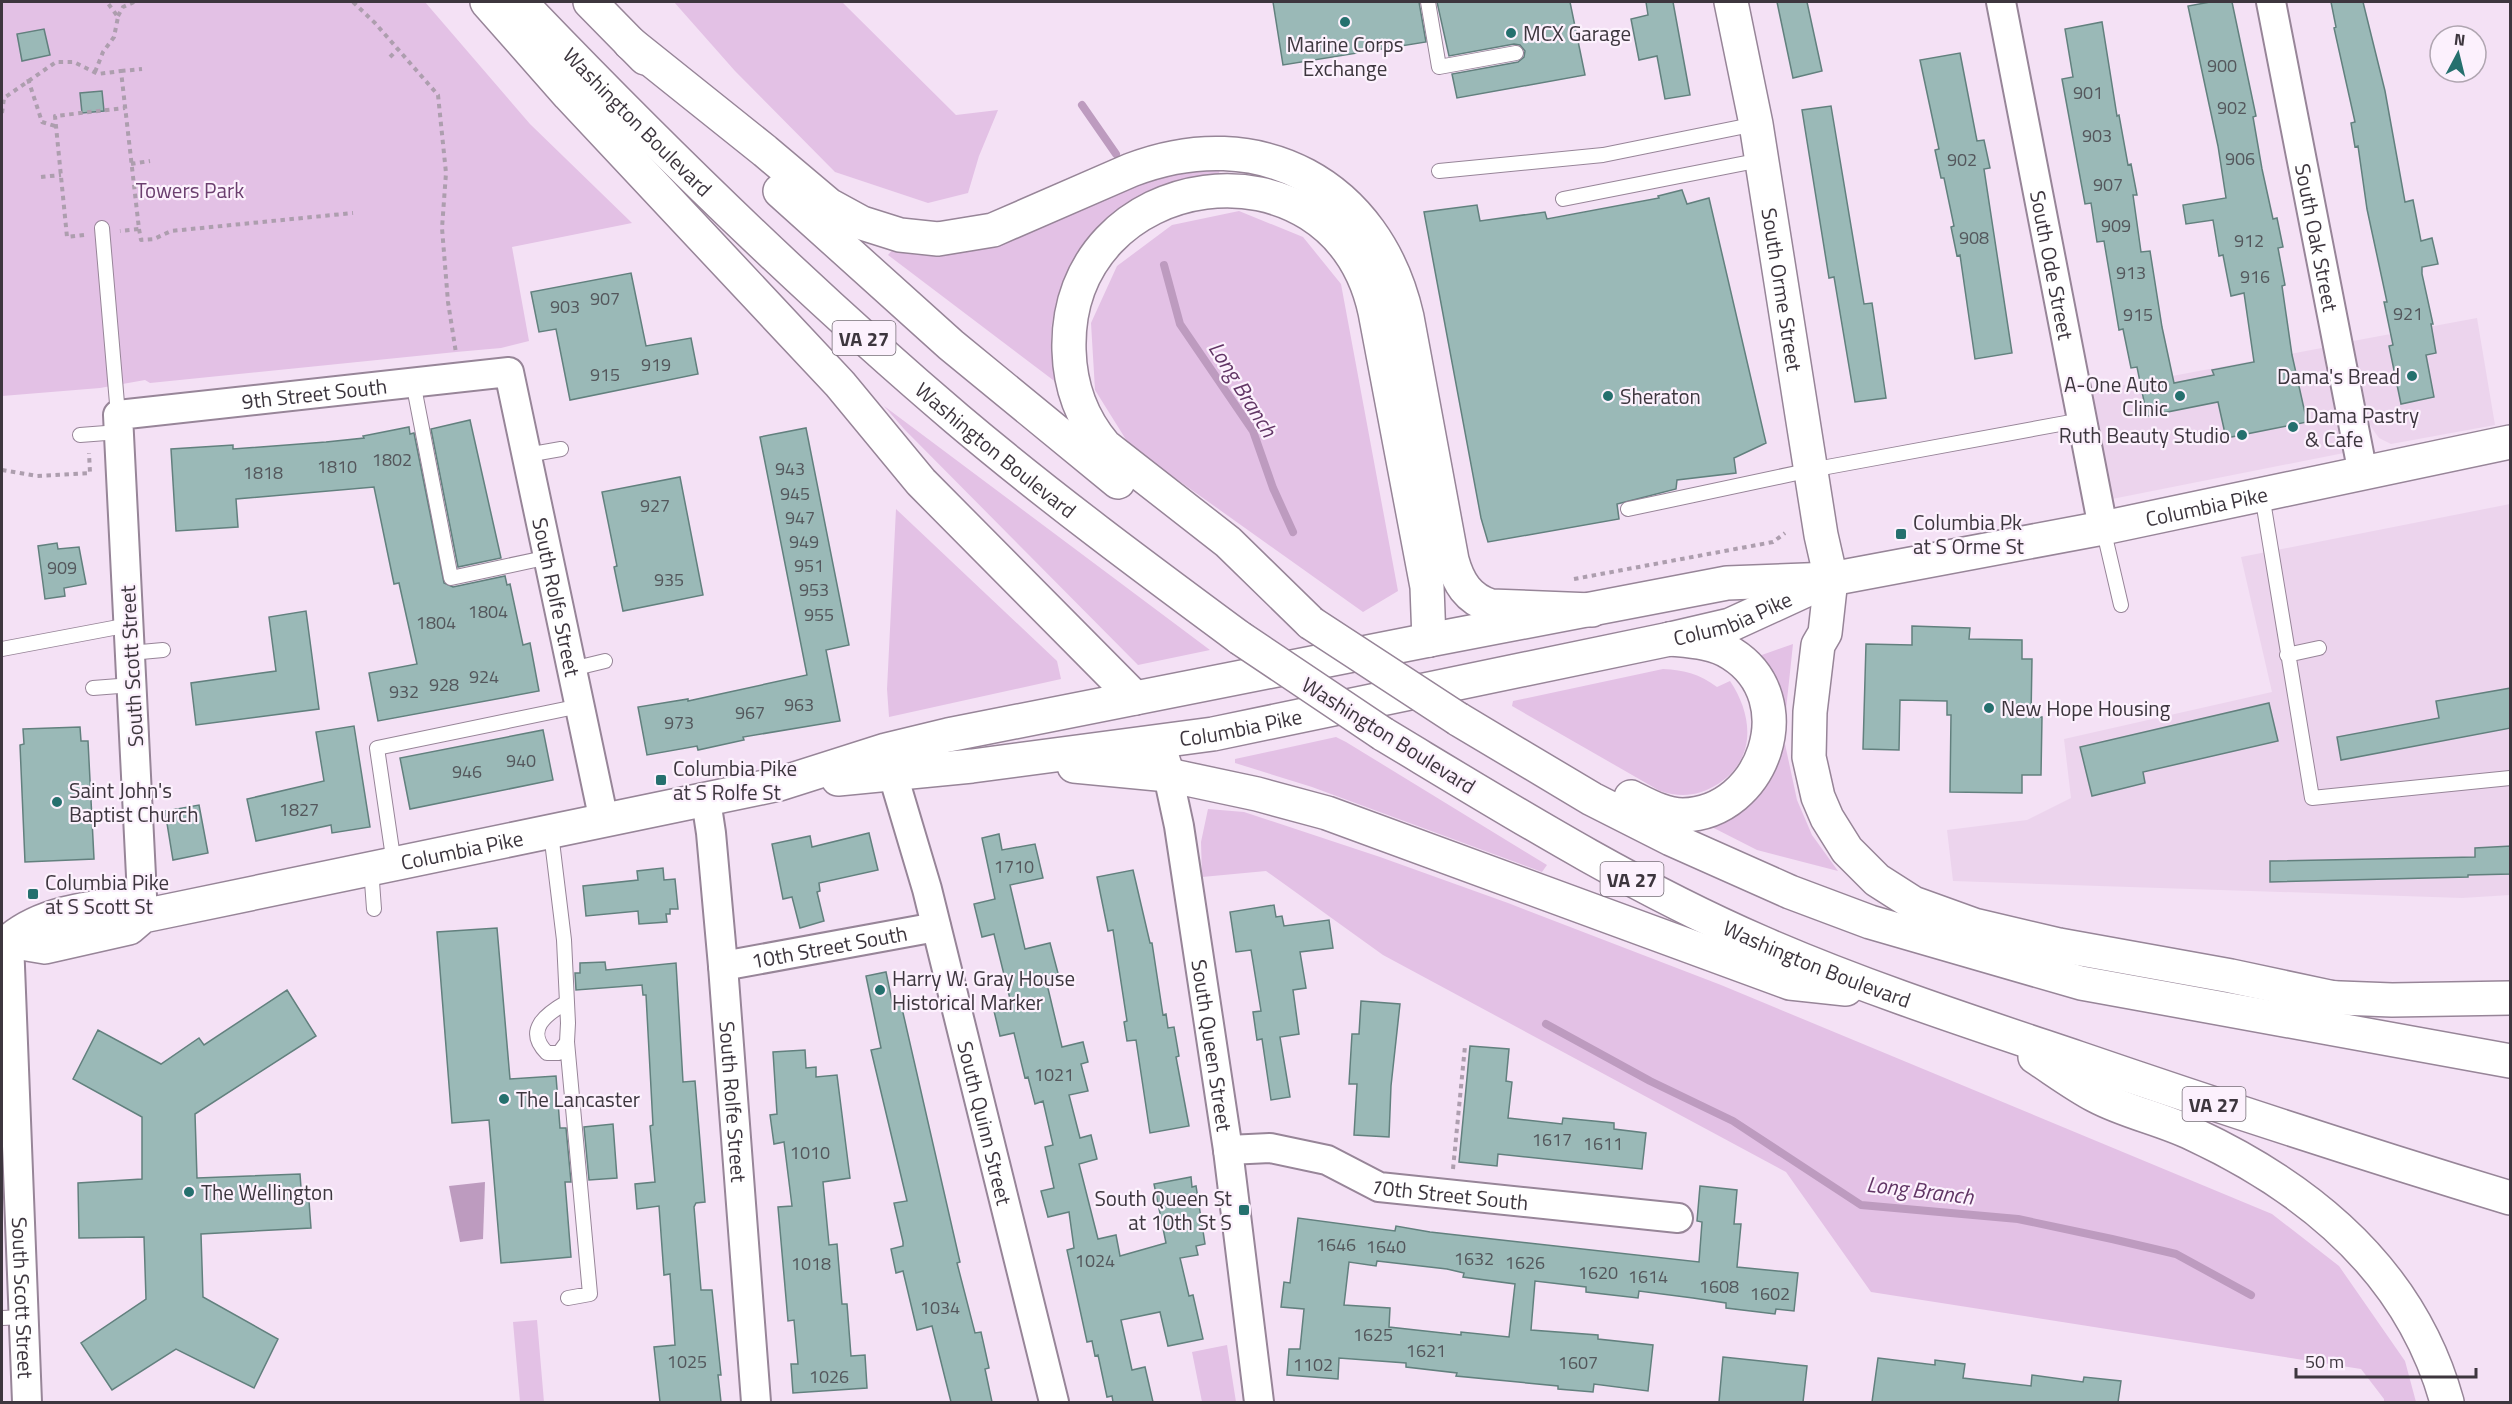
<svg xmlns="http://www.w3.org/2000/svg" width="2512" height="1404" font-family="'Titillium Web',sans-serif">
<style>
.built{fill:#ecd4ed}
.green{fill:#e3c1e5}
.water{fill:#bd9bbf}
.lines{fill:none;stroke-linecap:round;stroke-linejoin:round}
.stream{stroke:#bd9bbf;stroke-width:8}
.building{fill:#9ab9b7;stroke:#62807e;stroke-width:1.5;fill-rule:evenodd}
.lane-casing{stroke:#978598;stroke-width:16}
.street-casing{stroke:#978598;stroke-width:32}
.secondary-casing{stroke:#978598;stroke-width:36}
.primary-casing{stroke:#978598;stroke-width:36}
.highway-casing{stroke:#978598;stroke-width:36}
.path{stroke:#ad9eae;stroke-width:4;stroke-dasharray:4.5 4.5;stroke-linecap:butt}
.lane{stroke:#fff;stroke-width:14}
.street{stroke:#fff;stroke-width:28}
.secondary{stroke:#fff;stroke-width:33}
.primary{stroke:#fff;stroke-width:33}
.highway{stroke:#fff;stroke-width:33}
.highway-bridge-casing{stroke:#978598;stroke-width:36;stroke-linecap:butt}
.highway-bridge{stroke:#fff;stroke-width:33}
.poi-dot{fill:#25706e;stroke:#fcf1fd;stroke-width:2}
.labels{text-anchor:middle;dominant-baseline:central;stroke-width:4.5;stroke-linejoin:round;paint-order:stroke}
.number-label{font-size:18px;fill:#54575c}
.shield{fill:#fcf1fd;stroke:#766e77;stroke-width:1.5}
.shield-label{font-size:20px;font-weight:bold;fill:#3d363e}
.poi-label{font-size:21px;fill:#3d363e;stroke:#fcf1fd;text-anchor:start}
.street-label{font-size:21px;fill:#3d363e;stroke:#fcf1fd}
.park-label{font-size:21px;fill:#6b3f6f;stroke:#fcf1fd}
.water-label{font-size:22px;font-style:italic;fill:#613565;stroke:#fcf1fd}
</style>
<rect width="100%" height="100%" fill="#f4e1f5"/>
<path class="built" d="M2477,318L2495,425L2391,444L2379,438L2369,424L2353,341Z
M2327,347L2349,452L2112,499L2087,392Z
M2510,504V895L2462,898L1953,881L1947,830L2027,820L2071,798L2064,739L2272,692L2241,557Z"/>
<path class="green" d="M2,2H425L530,124L632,223L512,247L529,341L501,348L456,352L150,383L145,380L100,388L2,396Z
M674,2H842L956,115L998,110L979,156L968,193L928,203L835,172L735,71Z
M1221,163L1219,174C1206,177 1191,179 1178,183C1112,202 1053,265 1051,337C1051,352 1055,368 1057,383L888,255L895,247L1117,187Z
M1239,211L1303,237L1341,284L1398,591L1363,612L1130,446L1095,390L1091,323L1117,266L1172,225Z
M884,406L1210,650L1138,665L904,429Z
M896,509L1057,661L1061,679L889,717L887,689Z
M1793,644L1785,719C1780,694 1775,676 1759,656Z
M1663,669C1685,670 1699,674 1717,687L1730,681C1753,715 1757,759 1718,784C1699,796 1681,798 1660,791L1512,706L1513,701Z
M1336,737L1346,742L1547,865L1542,872L1312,787L1235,763V759Z
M1785,744L1797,800L1812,835L1838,871L1757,850L1702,822L1752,796L1768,781Z
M1208,809L1244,812L1380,857L1508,903L1721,985L2272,1214L2339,1266L2405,1361L2416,1402H2384V1399L2361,1369L1871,1292L1786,1172L1383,955L1266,871L1202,877L1201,842Z
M537,1320L544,1402H520L513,1322Z
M1227,1345L1236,1402H1202L1192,1352Z"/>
<path class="water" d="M485,1182L483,1239L460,1242L449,1186Z"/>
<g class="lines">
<path class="stream" d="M1082,105L1116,154
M1164,265L1180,324L1253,431L1273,488L1293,532
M1546,1024L1650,1081L1733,1121L1861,1205L2018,1219L2112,1239L2176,1254L2251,1295"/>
</g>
<path class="building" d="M1273,2H1419L1426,42L1283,65Z
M1437,2H1570L1585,75L1457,98L1452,74L1518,62L1524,57L1525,51L1520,45L1514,44L1449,56Z
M1646,2H1673L1690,95L1665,99L1657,56L1639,60L1631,19L1648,15Z
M1777,2H1807L1822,71L1793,78Z
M2210,2H2232L2256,116L2253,117L2262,169L2273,219L2277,218L2283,247L2278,248L2285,285L2282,286L2292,355L2307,422L2226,438L2218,402L2147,416L2137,367L2131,368L2123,329L2119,330L2104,241L2097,242L2091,203L2085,204L2062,79L2073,77L2065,29L2102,22L2117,116L2119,115L2128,165L2131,164L2137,195H2133L2141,252L2150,251L2162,327L2174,383L2214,375L2212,370L2254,362L2244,293L2231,296L2223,255L2219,256L2213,220L2186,224L2183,205L2226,198L2218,146L2188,6Z
M2331,2H2363L2385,91L2405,202L2413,200L2421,241L2432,238L2438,264L2422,267V274L2433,324H2431L2436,353L2426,355L2434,397L2401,404L2389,346L2393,345L2384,302H2387L2367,209L2358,146L2355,147L2351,123L2355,122L2334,28L2336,27Z
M44,29L50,55L22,61L17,34Z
M1960,53L1977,141L1984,140L1990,168L1984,169L2012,353L1975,359L1960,255L1957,256L1951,227L1954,226L1944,178H1941L1935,150L1939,149L1920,60Z
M102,91L104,111L82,113L80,93Z
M1831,106L1864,304L1872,303L1886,398L1855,402L1834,277L1829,278L1802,110Z
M1682,190L1687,204L1709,198L1766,443L1734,458L1736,473L1677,480L1676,489L1617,504L1619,519L1488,542L1481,518L1424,212L1477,205L1480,221L1545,212L1547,219L1659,198L1658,196Z
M631,273L646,346L691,338L698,374L570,400L556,329L539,332L531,292Z
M470,420L501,558L458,567L431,429Z
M409,427L410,434L414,433L444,583L453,587L505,576L507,585L510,584L523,645L530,643L539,691L378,721L369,673L417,664L399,583L394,584L374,487L236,499L238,527L176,531L171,449L233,445V449L326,442L364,438L363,436Z
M806,428L849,645L826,650L840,721L743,737L744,740L698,750L697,746L647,755L638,707L688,699V701L807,675L760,437Z
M680,477L703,595L623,611L614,567L617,566L602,492Z
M57,543L58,549L79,547L86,584L64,588L65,596L45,599L38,546Z
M306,611L319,709L196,725L191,683L276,671L269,617Z
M1912,626L1970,628L1969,639L2022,640V659H2032L2031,717H2042L2041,775H2022V793L1950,792L1951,715H1947V701L1900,700L1899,750L1863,749L1866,644L1912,645Z
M2511,688V728L2341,760L2337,737L2439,718L2436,701Z
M2269,703L2278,741L2143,772L2145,783L2092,796L2080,747Z
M354,726L370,827L332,833L331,825L256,841L247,799L324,781L316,732Z
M80,727L81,741H88L94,859L25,862L20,745L24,744L23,729Z
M543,730L553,780L410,809L400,758Z
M199,805L208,853L173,860L165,811Z
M869,833L878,870L819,883L820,891L817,892L824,921L800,928L792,897L783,899L772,844L810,836L812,847Z
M999,834L1002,850L1035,844L1043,878L1010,885L1025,949L1050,943L1059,977L1046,980L1062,1047L1083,1042L1088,1062L1081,1064L1088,1091L1069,1095L1080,1138L1091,1135L1097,1159L1079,1164L1098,1239L1116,1235L1120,1256L1166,1243L1154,1184L1191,1177L1192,1187L1196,1186L1205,1244L1196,1246L1198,1255L1180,1258L1189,1296L1193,1295L1203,1339L1168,1346L1160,1312L1121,1320L1132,1370L1145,1367L1153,1402H1113L1112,1396L1107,1397L1098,1355L1095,1356L1092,1341L1087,1342L1067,1250L1074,1248L1069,1212L1048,1217L1041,1191L1054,1188L1045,1147L1053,1145L1043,1101L1035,1104L1028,1077L1025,1078L1014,1033L1000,1036L994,1011L1012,1007L994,934L982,937L974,904L995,899L982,838Z
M2511,846V874L2468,875V877L2270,882V861L2475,857V848Z
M663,868L664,880L675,879L678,909H670V914H666L667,922L639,924L638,911L586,916L583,886L638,880L637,871Z
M1133,870L1150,943H1152L1163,1015L1166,1014L1168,1028L1174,1027L1179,1056L1176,1057L1189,1126L1150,1133L1136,1040L1127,1041L1124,1022L1127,1021L1113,930L1108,931L1097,877Z
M1274,905L1276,917L1282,916L1284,926L1329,920L1333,948L1300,952L1306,988L1293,990L1299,1034L1280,1037L1290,1097L1271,1100L1262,1039L1257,1040L1253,1012L1261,1011L1251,950L1236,952L1230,912Z
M497,928L510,1079L556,1076L560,1128H566L571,1182H565L571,1257L501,1263L489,1120L452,1123L437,932Z
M605,962L606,970L676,963L683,1082L695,1081L705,1202L696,1203L694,1207L701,1290H712L721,1375H718L721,1402H660L654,1347L675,1345L670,1274L664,1275L659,1206L637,1209L635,1184L655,1182L650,1126L653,1125L646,995H643L642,985L576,990L575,973H580V963Z
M886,972L893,1006L901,1004L960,1262L957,1263L975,1333L981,1332L989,1368L985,1369L992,1402H951L932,1326L917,1330L903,1271L896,1273L891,1249L903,1246V1242L894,1203L907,1201L871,1050L881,1048L866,976Z
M287,990L316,1036L195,1114L197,1178L300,1174L302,1201H309L311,1228L201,1234L203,1297L278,1339L254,1388L176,1349L112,1390L81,1343L146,1299L144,1237L79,1238L78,1183L142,1179V1117L73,1079L98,1030L161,1064L199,1038L204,1045Z
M1361,1001L1400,1004L1391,1086L1389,1137L1354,1135L1357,1084H1349L1352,1034H1359Z
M1470,1046L1509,1049L1506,1081L1512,1082L1508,1118L1562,1124L1563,1118L1614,1123V1129L1646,1133L1642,1169L1498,1154L1497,1166L1459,1162Z
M805,1050L806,1068L816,1067V1077L837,1075L850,1178L823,1182L829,1245L837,1244L842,1304H847L851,1356L865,1355L867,1388L793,1393L791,1364H798L794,1320L788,1321L778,1207L792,1206L784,1142L774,1144L770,1115L777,1114L773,1052Z
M613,1124L617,1178L589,1180L584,1127Z
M1700,1186L1737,1190L1734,1224H1741L1737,1267L1798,1273L1794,1311L1776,1309L1775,1314L1726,1308V1303L1693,1298L1639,1291L1638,1298L1586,1292V1287L1535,1281L1531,1330L1598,1335V1339L1653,1345L1648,1391L1594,1384L1593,1392L1558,1389V1386L1456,1376L1457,1373L1406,1367V1363L1339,1358L1338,1379L1287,1375L1289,1349H1300L1304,1309L1281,1307L1284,1282L1290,1283L1298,1218L1395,1231L1396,1226L1430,1232L1699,1262L1702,1222L1697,1221ZM1377,1261L1447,1269L1464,1273L1463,1277L1515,1284L1509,1337L1461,1332V1335L1389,1327L1390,1308L1344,1305L1349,1262L1376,1266Z
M1723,1357L1807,1366L1803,1402H1719Z
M1878,1358L1935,1365V1360L1965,1364L1963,1378L2031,1386L2032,1375L2083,1382L2084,1377L2121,1381L2118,1402H1872Z"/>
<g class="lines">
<defs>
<path id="lane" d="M1428,2L1439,67L1516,53
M1439,171L1603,155L1756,124
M1563,199L1761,160
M102,228L118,415
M413,382L451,578L549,557
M80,435L119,432
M527,455L561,449
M2262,495L2312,798L2510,778
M1628,509L1811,470L2082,420
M2103,528L2121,605
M2,649L129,625
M130,653L163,650
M2287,655L2319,648
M572,669L605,661
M93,688L132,685
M551,833L564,940L568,1023L567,1042L559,1053H547C524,1030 546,1014 567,1002
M394,864L377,748L580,706
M371,868L374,909
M567,1042L590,1294L568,1298
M2,1318L24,1317"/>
<g id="street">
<path id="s1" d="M2001,2L2103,528"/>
<path id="s2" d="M2271,2L2363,474"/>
<path id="s3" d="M893,775L927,889L1054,1402"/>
<path id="s4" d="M1168,775L1179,826L1228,1150L1259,1402"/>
<path id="s5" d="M706,800L711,833L723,966L756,1402"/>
<path id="s6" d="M143,916L118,415L509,372L604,821"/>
<path id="s7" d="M9,941L27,1402"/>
<path id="s8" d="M723,966L936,927"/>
<path id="s9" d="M1228,1150L1270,1148L1327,1160L1379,1187L1678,1218"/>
</g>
<g id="secondary">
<path id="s10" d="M1731,2L1756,124L1821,535L1831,579"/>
<path id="s11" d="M1670,639L1730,625L1815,586"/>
<path id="s12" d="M1429,640L1727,583L1831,579L2103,528L2510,442"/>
</g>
<g id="primary">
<path d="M1074,766L1168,775L1159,748"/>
<path id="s13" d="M838,779L972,766L1213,734L1670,639"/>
<path d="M9,941C40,914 87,908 127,903L143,916"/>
<path id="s14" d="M2,943L9,941L45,947L129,928L143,916L779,784L886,750L948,735L1429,640"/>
</g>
<g id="highway">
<path d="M487,2L569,95L840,384L921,482L1135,698"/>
<path id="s15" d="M520,2C659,147 803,288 957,419C1048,496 1144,567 1240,638"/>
<path d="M590,2L645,58"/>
<path d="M630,43L765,151L829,205L862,223L900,235L938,239L993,230L1131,170C1259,121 1377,184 1407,317L1452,560C1458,582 1468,599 1491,606L1592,610"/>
<path d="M780,191L951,345L1118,482"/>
<path d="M1831,579L1825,633L1818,645L1810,712L1809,757L1818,797L1827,818L1847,850L1877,880L1913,903L1974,925L2059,945L2231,976L2334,998"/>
<path d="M1311,623L1228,542L1105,446C1081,418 1070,387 1069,350C1064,165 1335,127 1375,312L1427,587L1429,640"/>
<path d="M1458,719L1592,799L1671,839L1790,892L1870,922L2081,983L2510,1061"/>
<path id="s16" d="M1383,734C1506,808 1629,885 1760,942C1863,987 1971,1022 2078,1058C2221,1107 2365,1154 2510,1198"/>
<path d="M1168,775L1257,794L1327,813L1790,983L1846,989"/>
<path d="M1631,797C1647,805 1665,815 1683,815C1764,813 1803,699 1732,654C1714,642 1690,641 1670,639"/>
<path d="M2314,997L2392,1000L2510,998"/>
<path d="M2035,1057C2055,1070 2075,1085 2096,1096C2126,1112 2162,1119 2193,1134C2311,1189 2411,1272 2447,1402"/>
</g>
</defs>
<use href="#lane" class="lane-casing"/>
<use href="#street" class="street-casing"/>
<use href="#secondary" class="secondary-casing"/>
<use href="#primary" class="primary-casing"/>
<use href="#highway" class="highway-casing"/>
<path class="path" d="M353,2L375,23L438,95L446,173L442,228L448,302L456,353
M118,16L123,7L134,2
M390,57L398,49
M121,71L142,69
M95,72L103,52L114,37L118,17L107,2
M28,79L42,122L55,126
M2,113L4,98L56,62H74L98,74L121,71L139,229L120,231
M131,164L150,161
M41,177L61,175
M139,229L141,240L154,239L171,231L353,213
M84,235L67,237L55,116L125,108
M2,470L37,476L90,473L89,453
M1574,579L1773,542L1785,533
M1453,1169L1465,1046"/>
<use href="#lane" class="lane"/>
<use href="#street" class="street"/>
<use href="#secondary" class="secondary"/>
<use href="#primary" class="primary"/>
<use href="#highway" class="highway"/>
<defs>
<path id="highway-bridge" d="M1311,623L1458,719
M1240,638L1383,734"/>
</defs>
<use href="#highway-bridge" class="highway-bridge-casing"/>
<use href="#highway-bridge" class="highway-bridge"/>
</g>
<g class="poi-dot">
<circle cx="1345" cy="22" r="6"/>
<circle cx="1511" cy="33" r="6"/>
<circle cx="2412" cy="376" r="6"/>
<circle cx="1608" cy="396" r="6"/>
<circle cx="2180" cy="396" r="6"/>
<circle cx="2293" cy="427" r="6"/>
<circle cx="2242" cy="435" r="6"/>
<rect x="1895" y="528" width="12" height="12" rx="3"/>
<circle cx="1989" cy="708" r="6"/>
<rect x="655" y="774" width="12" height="12" rx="3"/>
<circle cx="57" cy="802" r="6"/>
<rect x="27" y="888" width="12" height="12" rx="3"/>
<circle cx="880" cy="990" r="6"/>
<circle cx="504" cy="1099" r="6"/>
<circle cx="189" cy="1192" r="6"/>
<rect x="1238" y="1204" width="12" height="12" rx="3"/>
</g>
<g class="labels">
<g class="number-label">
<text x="2222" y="65">900</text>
<text x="2088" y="92">901</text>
<text x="2232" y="107">902</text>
<text x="2097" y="135">903</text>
<text x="2240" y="158">906</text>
<text x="1962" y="159">902</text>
<text x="2108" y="184">907</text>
<text x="2116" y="225">909</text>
<text x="1974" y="237">908</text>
<text x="2249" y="240">912</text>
<text x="2131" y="272">913</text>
<text x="2255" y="276">916</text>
<text x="605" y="298">907</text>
<text x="565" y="306">903</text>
<text x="2408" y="313">921</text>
<text x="2138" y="314">915</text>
<text x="656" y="364">919</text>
<text x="605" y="374">915</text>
<text x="392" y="459">1802</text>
<text x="337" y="466">1810</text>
<text x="790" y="468">943</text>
<text x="263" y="472">1818</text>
<text x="795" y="493">945</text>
<text x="655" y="505">927</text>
<text x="800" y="517">947</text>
<text x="804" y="541">949</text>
<text x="809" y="565">951</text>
<text x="62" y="567">909</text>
<text x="669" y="579">935</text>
<text x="814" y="589">953</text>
<text x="488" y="611">1804</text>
<text x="819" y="614">955</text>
<text x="436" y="622">1804</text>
<text x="484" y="676">924</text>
<text x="444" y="684">928</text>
<text x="404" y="691">932</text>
<text x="799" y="704">963</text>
<text x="750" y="712">967</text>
<text x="679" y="722">973</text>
<text x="521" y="760">940</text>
<text x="467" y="771">946</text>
<text x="299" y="809">1827</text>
<text x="1014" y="866">1710</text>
<text x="1054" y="1074">1021</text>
<text x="1552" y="1139">1617</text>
<text x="1603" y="1143">1611</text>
<text x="810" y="1152">1010</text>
<text x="1336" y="1244">1646</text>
<text x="1386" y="1246">1640</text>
<text x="1474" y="1258">1632</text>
<text x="1095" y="1260">1024</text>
<text x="1525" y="1262">1626</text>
<text x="811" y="1263">1018</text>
<text x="1598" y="1272">1620</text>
<text x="1648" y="1276">1614</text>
<text x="1719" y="1286">1608</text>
<text x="1770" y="1293">1602</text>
<text x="940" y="1307">1034</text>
<text x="1373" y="1334">1625</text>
<text x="1426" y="1350">1621</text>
<text x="687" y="1361">1025</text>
<text x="1578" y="1362">1607</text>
<text x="1313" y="1364">1102</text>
<text x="829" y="1376">1026</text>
</g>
<g class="shield">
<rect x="832.5" y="321" width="63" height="34" rx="4.5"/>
<rect x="1600.5" y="862" width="63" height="34" rx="4.5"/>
<rect x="2182.5" y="1087" width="63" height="34" rx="4.5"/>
</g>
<g class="shield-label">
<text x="864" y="338">VA 27</text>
<text x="1632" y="879">VA 27</text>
<text x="2214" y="1104">VA 27</text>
</g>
<g class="poi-label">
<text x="1523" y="33">MCX Garage</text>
<text x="1345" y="44" text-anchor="middle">Marine Corps<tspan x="1345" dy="24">Exchange</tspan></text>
<text x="2400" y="376" text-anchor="end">Dama's Bread</text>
<text x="2168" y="384" text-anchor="end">A-One Auto<tspan x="2168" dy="24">Clinic</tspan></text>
<text x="1620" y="396">Sheraton</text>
<text x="2305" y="415">Dama Pastry<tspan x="2305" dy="24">&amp; Cafe</tspan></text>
<text x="2230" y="435" text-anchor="end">Ruth Beauty Studio</text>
<text x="1913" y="522">Columbia Pk<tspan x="1913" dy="24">at S Orme St</tspan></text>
<text x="2001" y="708">New Hope Housing</text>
<text x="673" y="768">Columbia Pike<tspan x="673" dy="24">at S Rolfe St</tspan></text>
<text x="69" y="790">Saint John's<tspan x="69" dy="24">Baptist Church</tspan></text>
<text x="45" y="882">Columbia Pike<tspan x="45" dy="24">at S Scott St</tspan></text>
<text x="892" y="978">Harry W. Gray House<tspan x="892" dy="24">Historical Marker</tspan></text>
<text x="516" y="1099">The Lancaster</text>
<text x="201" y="1192">The Wellington</text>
<text x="1232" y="1198" text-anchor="end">South Queen St<tspan x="1232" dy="24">at 10th St S</tspan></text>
</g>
<g class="street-label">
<text stroke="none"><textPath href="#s15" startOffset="168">Washington Boulevard</textPath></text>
<text stroke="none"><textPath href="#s2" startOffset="240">South Oak Street</textPath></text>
<text stroke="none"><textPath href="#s1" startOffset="268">South Ode Street</textPath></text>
<text stroke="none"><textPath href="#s10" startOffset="292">South Orme Street</textPath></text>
<text stroke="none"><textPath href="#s6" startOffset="699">9th Street South</textPath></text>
<text stroke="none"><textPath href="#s15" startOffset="654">Washington Boulevard</textPath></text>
<text stroke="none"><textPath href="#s12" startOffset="790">Columbia Pike</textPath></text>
<text stroke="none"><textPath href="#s6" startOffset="1125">South Rolfe Street</textPath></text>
<text stroke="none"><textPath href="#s11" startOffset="66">Columbia Pike</textPath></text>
<text transform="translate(131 666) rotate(-93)">South Scott Street</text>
<text stroke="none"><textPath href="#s13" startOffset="406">Columbia Pike</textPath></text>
<text transform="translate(1389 735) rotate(32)">Washington Boulevard</text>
<text stroke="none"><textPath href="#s14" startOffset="474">Columbia Pike</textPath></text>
<text stroke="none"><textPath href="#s8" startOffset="108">10th Street South</textPath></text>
<text stroke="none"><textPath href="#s16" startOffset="492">Washington Boulevard</textPath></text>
<text stroke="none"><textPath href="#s4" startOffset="274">South Queen Street</textPath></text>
<text stroke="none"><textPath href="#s5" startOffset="303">South Rolfe Street</textPath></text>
<text stroke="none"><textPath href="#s3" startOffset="360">South Quinn Street</textPath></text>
<text stroke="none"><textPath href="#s9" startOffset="230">10th Street South</textPath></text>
<text stroke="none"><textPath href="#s7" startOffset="357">South Scott Street</textPath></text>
</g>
<g class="park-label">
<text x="190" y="190">Towers Park</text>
</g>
<g class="water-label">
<text transform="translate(1243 389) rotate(58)">Long Branch</text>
<text transform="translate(1920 1190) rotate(7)">Long Branch</text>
</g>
</g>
<rect width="2512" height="1404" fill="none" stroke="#3d363e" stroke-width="6"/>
<g transform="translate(2458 54) rotate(7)"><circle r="28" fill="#fcf1fd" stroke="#b0a6b1" stroke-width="1.5"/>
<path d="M0-4.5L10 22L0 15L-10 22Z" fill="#25706e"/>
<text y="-9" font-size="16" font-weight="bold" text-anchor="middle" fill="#3d363e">N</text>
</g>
<path d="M2296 1368v9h180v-9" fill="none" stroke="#3d363e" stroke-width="3"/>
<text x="2305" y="1368" font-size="18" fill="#3d363e" stroke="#fcf1fd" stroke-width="4.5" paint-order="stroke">50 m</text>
</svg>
